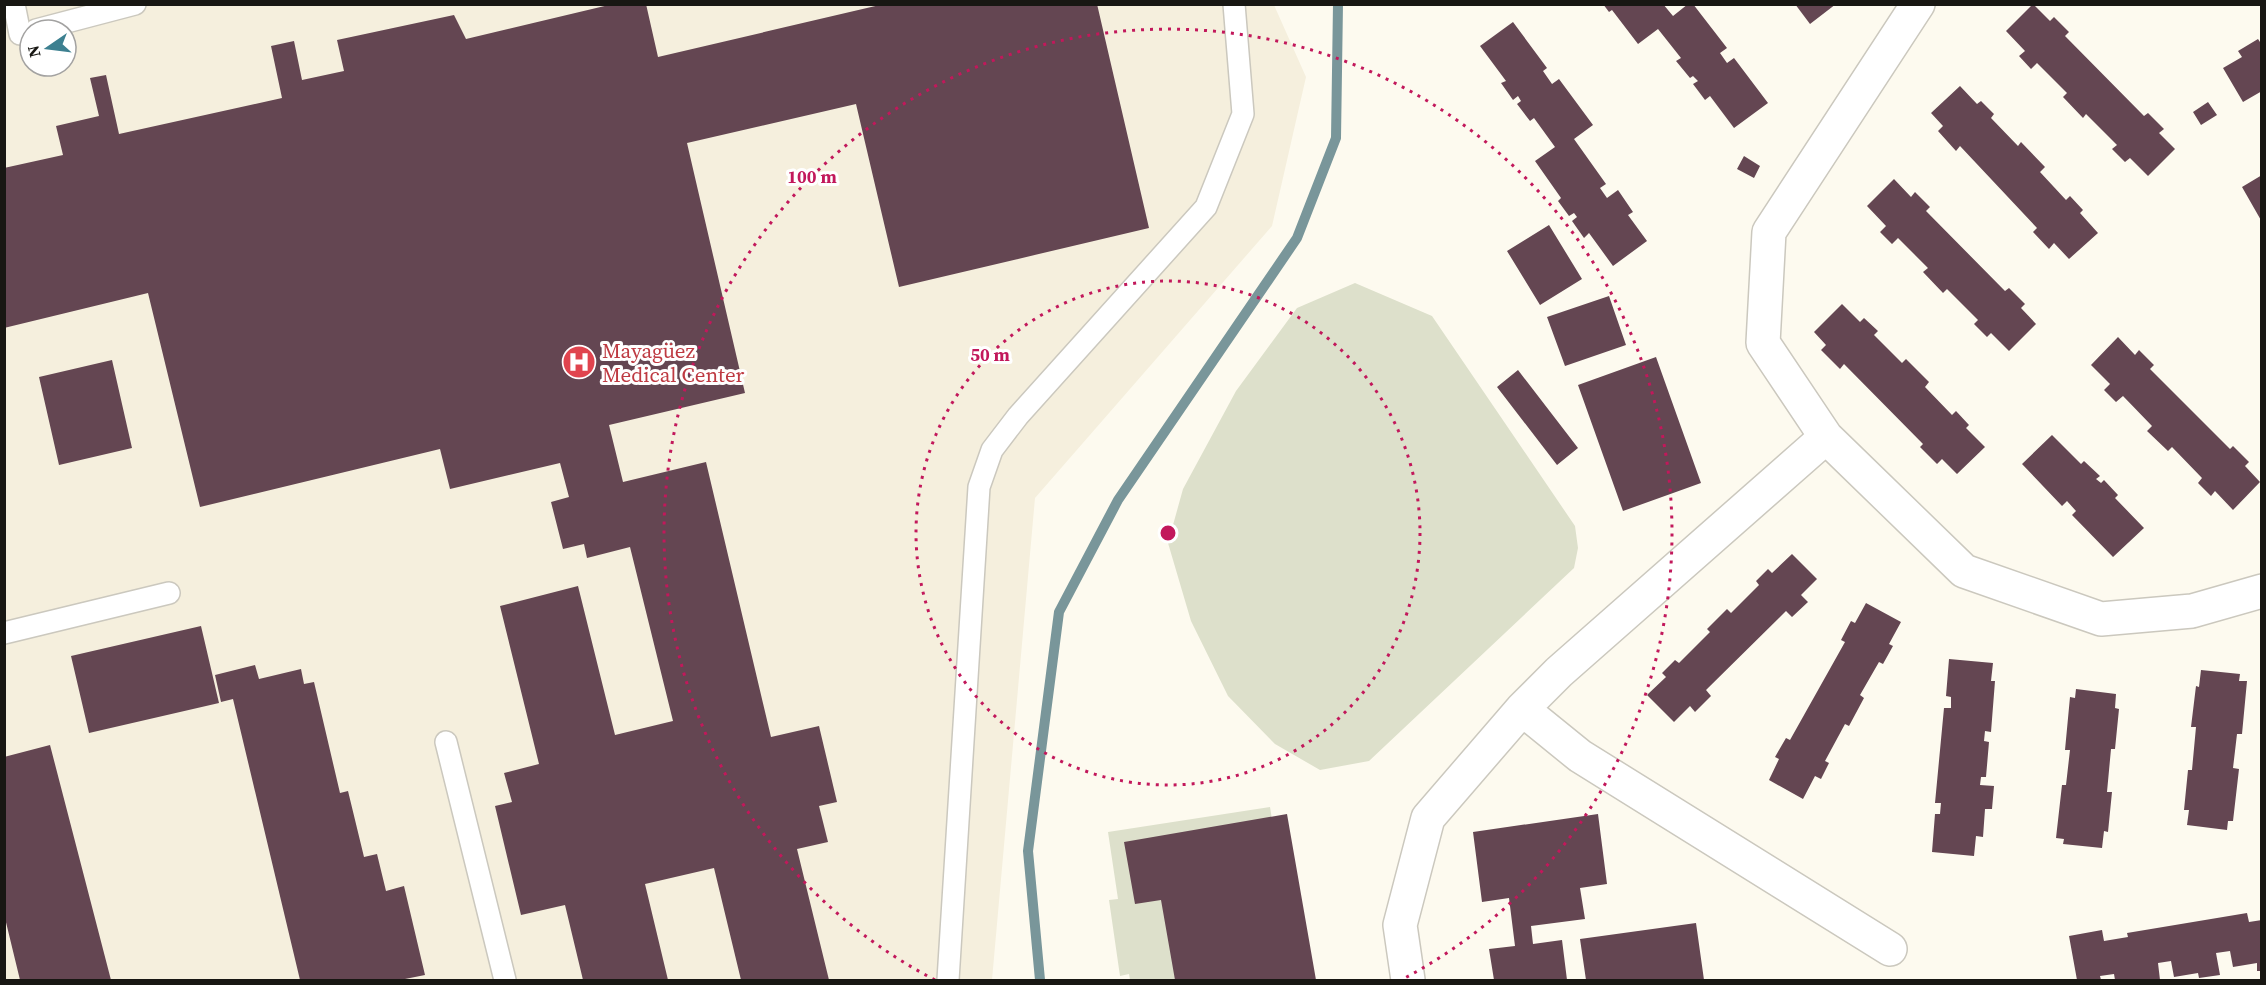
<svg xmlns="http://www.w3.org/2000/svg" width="2266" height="985" font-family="'Source Serif 4',serif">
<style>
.built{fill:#f5efdd;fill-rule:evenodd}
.green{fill:#dde0cb}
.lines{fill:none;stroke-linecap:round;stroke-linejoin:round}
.stream{stroke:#79969a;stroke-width:10}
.building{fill:#644652}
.service-casing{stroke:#cbc8be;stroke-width:24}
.minor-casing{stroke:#cbc8be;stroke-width:36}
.service{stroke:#fff;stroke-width:21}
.minor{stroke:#fff;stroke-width:33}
.ring{fill:none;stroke:#c2185b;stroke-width:3;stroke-dasharray:3 6}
.labels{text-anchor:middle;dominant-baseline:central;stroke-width:6;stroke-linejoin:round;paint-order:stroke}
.health-label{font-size:21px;fill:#be3a42;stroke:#fff;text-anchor:start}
.centre{fill:#c2185b;stroke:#fff;stroke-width:3}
.ring-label{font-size:18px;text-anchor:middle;font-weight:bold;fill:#c2185b;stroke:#fff;stroke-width:6;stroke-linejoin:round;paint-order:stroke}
</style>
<rect width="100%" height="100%" fill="#fdfaef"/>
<path class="built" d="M5,5H1274L1306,77L1272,226L1035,498L992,980H5ZM30,30H66V66H30Z"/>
<path class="green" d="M1355,283L1432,316L1575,526L1578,548L1574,568L1369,761L1320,770L1275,744L1228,696L1191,621L1168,543L1183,489L1236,391L1297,308Z
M1270,807L1298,980H1130L1129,974L1120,976L1109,900L1118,899L1108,832Z"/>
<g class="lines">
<path class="stream" d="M1040,980L1028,851L1059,612L1118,500L1297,238L1336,138L1338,4"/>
</g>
<path class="building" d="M613,4H646L658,57L884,4H1097L1149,228L899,287L856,104L687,143L745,393L609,425L623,482L706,462L771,737L819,726L837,802L819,806L828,842L797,849L829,980H741L714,868L645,884L668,980H583L565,905L521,915L495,806L512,802L504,773L539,764L500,606L578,586L615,735L673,721L630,547L587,558L584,544L563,549L551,502L569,497L560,463L450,489L440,449L200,507L148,293L4,328V168L63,155L56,126L99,116L90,78L106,75L119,134L282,98L271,46L294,41L302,80L344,71L337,40L454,15L466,39Z
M1603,4H1663L1673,16L1688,4H1693L1727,48L1720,53L1727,63L1734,58L1768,103L1734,128L1710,96L1705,100L1693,84L1698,81L1693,76L1690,78L1676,61L1681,58L1658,29L1638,44L1612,10L1609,12Z
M1795,4H1836L1810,24Z
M2033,4L2050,21L2054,17L2069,32L2065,36L2144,116L2148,113L2164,129L2159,133L2175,149L2148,176L2130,158L2125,162L2112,149L2117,145L2086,114L2083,118L2063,97L2067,93L2037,63L2031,69L2019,56L2025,51L2006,31Z
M1513,22L1547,68L1543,71L1552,84L1559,79L1593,125L1574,139L1606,184L1600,188L1607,198L1618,190L1633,212L1628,215L1647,241L1613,266L1589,233L1584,238L1572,221L1577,217L1574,213L1569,216L1558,201L1561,198L1535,161L1555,147L1534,118L1530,121L1517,104L1521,101L1518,96L1513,100L1501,83L1506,81L1480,46Z
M2258,39L2262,45V91L2243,102L2223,68L2242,57L2238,51Z
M1960,86L1977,104L1981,101L1994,114L1991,118L2018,146L2021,142L2045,167L2040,172L2066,200L2070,196L2083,210L2080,213L2098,233L2069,259L2054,243L2049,249L2033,232L2037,228L1960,146L1956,151L1938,131L1943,126L1931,113Z
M2208,102L2217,115L2201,125L2193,112Z
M1744,156L1760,166L1754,178L1737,169Z
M2262,175V222L2242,187Z
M1894,179L1911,197L1915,192L1930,207L1926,211L2005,291L2009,288L2025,304L2021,308L2036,324L2009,351L1991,333L1987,337L1974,324L1978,320L1947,289L1943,293L1923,272L1928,268L1898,238L1892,244L1880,232L1886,226L1867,206Z
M1549,225L1582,279L1540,305L1507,251Z
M1609,296L1626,345L1565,366L1547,317Z
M1842,304L1860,322L1864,318L1878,331L1874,335L1902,363L1906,359L1929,382L1925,387L1952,415L1956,411L1969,425L1966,428L1985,447L1957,474L1942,459L1937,464L1920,447L1923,444L1844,364L1840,369L1821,350L1826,345L1814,332Z
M2118,337L2135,355L2139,350L2154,365L2150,369L2230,449L2233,446L2249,462L2245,466L2260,482L2233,510L2215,491L2211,496L2198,483L2202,478L2172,447L2168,451L2147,431L2152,426L2123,396L2116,402L2104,390L2110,384L2091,365Z
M1656,357L1701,483L1623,511L1578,385Z
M112,360L132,448L59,465L39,377Z
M1518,370L1578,448L1557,465L1497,387Z
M2052,435L2081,464L2084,461L2100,476L2096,479L2101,483L2104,480L2118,495L2115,498L2144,528L2113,557L2072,515L2076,511L2067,501L2062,506L2022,464Z
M1792,554L1817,579L1801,595L1808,602L1792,617L1786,611L1706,690L1711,696L1695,712L1690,706L1674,722L1647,695L1666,677L1662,673L1675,660L1679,663L1710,632L1707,629L1727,609L1731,613L1759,585L1756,581L1768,569L1772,573Z
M1866,603L1901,622L1889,644L1893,646L1883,664L1879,662L1860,695L1864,698L1849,726L1845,724L1825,761L1829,763L1821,779L1815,776L1803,799L1769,780L1779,759L1775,757L1786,738L1790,740L1845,642L1841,640L1851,621L1855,623Z
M201,626L219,703L89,733L71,656Z
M1949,659L1993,663L1991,681H1995L1991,732L1985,731L1984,741L1989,742L1986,777H1981L1980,785L1994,786L1992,809H1985L1983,837L1976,836L1974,856L1932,852L1935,814H1940L1941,803H1935L1944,708H1951V697L1946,696Z
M255,665L259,679L301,669L304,684L314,682L340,793L348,791L364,857L377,854L386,891L404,886L425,975L400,980H300L233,699L221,702L215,675Z
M2201,670L2240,674L2239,681H2247L2242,734H2237L2233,768L2239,769L2233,821H2228L2227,830L2187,825L2189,810H2184L2188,770H2192L2196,727H2191L2196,686L2199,687Z
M2076,689L2116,694L2115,708L2119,709L2115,749H2111L2107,792H2112L2108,832L2104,831L2102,848L2063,844L2064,839L2056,838L2062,785H2066L2070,750H2065L2070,697L2075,698Z
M50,745L111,980H20L4,914V757Z
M1287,814L1316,980H1175L1161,900L1135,904L1124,842Z
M1598,814L1607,884L1580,888L1585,919L1531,926L1533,944L1562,940L1567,980H1494L1489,949L1515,946L1509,898L1482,902L1473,832Z
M2247,913L2249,922L2262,920V971H2257V963L2233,967L2230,951L2216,953L2220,975L2199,978L2198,973L2174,977L2171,961L2158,963L2160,980H2115L2114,974L2100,976L2101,980H2077L2069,936L2102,930L2104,941L2128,937L2127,933Z
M1696,923L1704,980H1586L1580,939Z"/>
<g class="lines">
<defs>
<path id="service" d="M14,4L20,34
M36,30L135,4
M4,633L169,593
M446,742L505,980
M948,980L979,487L992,450L1018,416L1206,207L1243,114L1234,4"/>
<path id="minor" d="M1918,4L1769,232L1763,343L1826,437L1964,571L2101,619L2192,611L2262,591
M1522,709L1580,756L1890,949
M1408,980L1400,925L1428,818L1522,709L1559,672L1826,437"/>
</defs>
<use href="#service" class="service-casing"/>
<use href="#minor" class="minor-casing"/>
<use href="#service" class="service"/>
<use href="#minor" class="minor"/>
</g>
<g class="ring">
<circle cx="1168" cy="533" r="252"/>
<path d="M935 980A504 504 0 1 1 1401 980"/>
</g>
<defs>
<symbol id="hospital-disc" viewBox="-11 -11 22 22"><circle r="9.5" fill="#e0444e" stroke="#fff"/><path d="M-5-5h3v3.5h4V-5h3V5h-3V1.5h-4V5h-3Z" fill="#fff"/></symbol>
</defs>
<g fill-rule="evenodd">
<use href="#hospital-disc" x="560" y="343" width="38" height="38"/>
</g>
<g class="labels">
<g class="health-label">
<text x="602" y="350">Mayagüez<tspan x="602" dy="24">Medical Center</tspan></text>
</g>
</g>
<circle cx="1168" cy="533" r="9" class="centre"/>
<g class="ring-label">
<text x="812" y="183">100 m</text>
<text x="990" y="361">50 m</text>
</g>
<rect width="2266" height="985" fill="none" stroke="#181713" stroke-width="12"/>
<g transform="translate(48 48) rotate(256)"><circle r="28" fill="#ffffff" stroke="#a3a2a1" stroke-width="1.5"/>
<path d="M0-4.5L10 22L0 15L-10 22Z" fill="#3d8090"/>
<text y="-9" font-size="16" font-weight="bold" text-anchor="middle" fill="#181713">N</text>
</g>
</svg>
